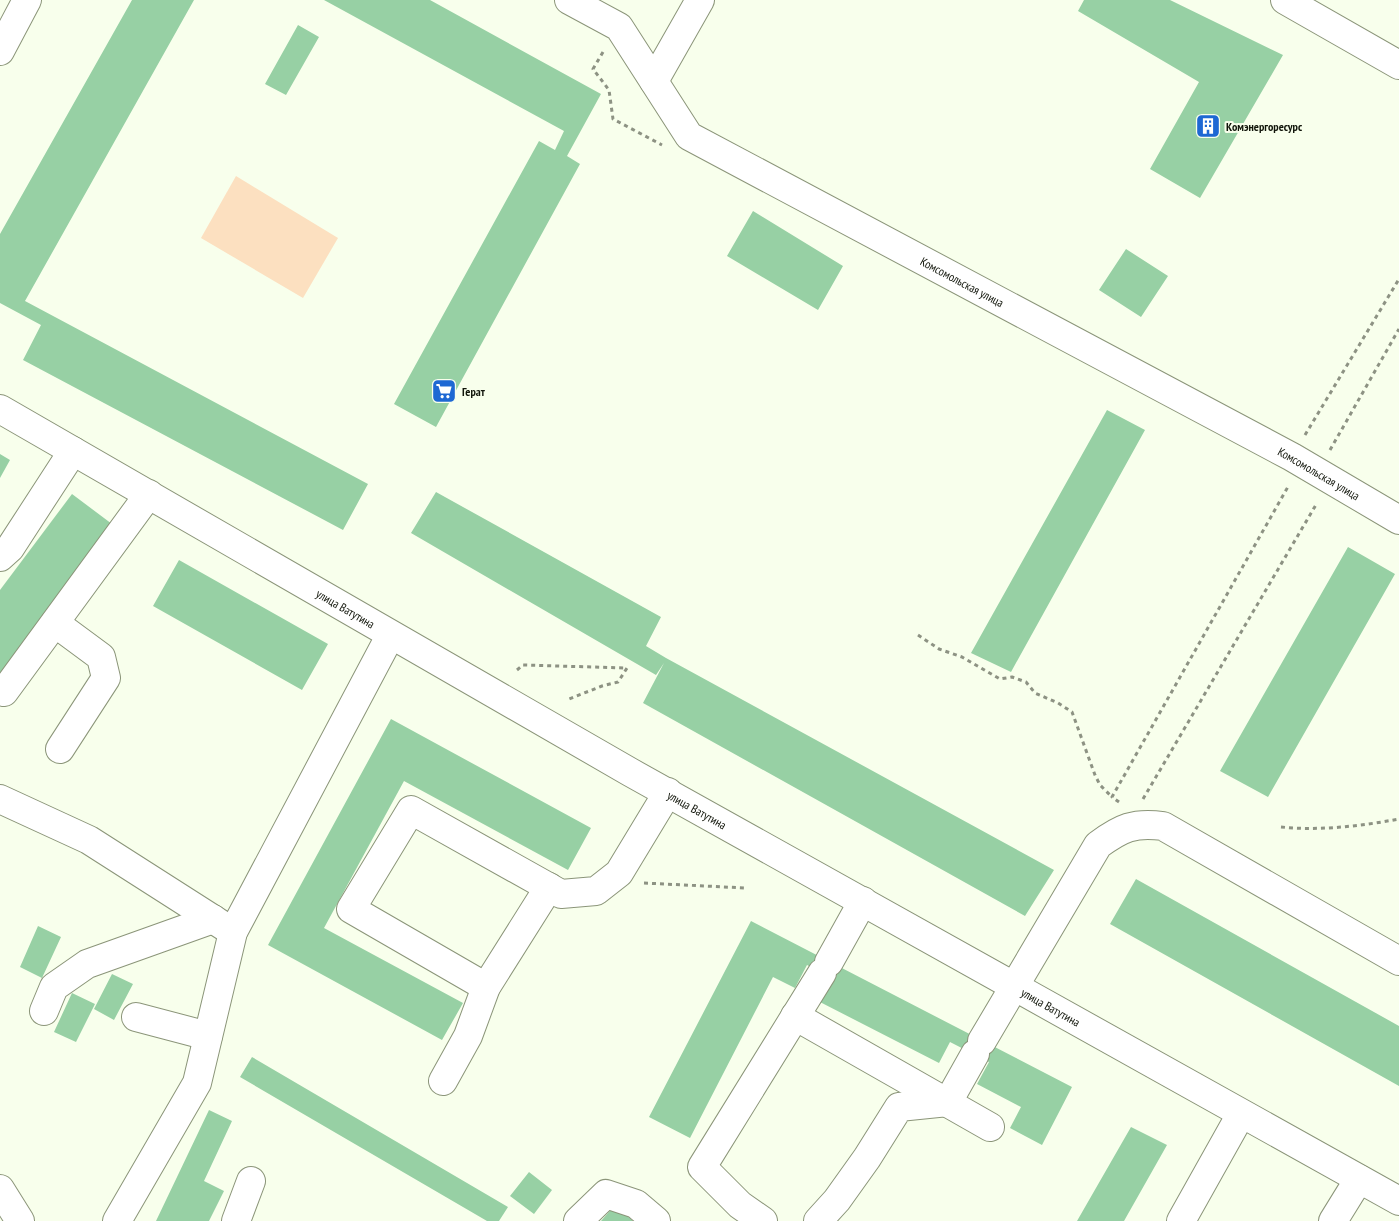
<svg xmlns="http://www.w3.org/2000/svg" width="1399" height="1221" font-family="'PT Sans Narrow',sans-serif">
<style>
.green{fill:#fce0c0}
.building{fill:#97d0a4}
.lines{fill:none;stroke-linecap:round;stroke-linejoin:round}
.minor-casing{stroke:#8b9579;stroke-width:30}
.path{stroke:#8d9283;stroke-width:3;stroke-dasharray:4 4;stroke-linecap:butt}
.minor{stroke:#fff;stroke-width:28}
.labels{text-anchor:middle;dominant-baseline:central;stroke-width:4;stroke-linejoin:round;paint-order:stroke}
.poi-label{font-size:12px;font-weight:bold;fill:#11150a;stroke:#f8ffec;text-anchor:start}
.street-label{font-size:12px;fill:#11150a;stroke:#f8ffec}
</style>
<rect width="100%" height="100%" fill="#f8ffec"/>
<path class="green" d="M236,176L338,238L303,298L201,238Z"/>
<path class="building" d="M132,0H194L25,301L368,484L343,530L23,360L41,325L0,303V234Z
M324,0H430L601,94L567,156L580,164L436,427L394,404L539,141L555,150L564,131Z
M1084,0H1170L1283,55L1200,198L1150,169L1199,82L1078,11Z
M298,25L319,37L286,95L265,84Z
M753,211L843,266L818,310L727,256Z
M1126,249L1168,276L1141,317L1099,290Z
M1107,410L1145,430L1011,672L971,653Z
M0,454L10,460L0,478Z
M436,492L661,617L646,646L666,658L1054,870L1025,916L643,703L664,663L656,675L411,533Z
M72,494L112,524L0,673V590Z
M1348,547L1395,574L1268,797L1220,771Z
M179,560L328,644L302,690L153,606Z
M391,719L591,828L568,870L404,781L324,928L463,1003L442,1040L268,945Z
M1136,879L1399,1026V1086L1110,924Z
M751,921L1072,1087L1042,1145L1010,1128L1021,1107L977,1084L989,1062L950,1042L939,1063L818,1001L830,977L807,965L795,988L773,977L690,1138L649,1117Z
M38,926L61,937L42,978L20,967Z
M112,974L133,984L114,1020L94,1009Z
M72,993L95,1004L76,1042L54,1032Z
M252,1057L508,1207L499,1221H487L240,1077Z
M209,1110L232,1121L204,1181L224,1191L209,1221H156Z
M1131,1127L1167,1145L1124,1221H1077Z
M529,1172L552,1190L534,1214L510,1196Z
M615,1205L633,1221H601Z"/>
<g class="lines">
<defs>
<g id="minor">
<path id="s1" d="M569,0L619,27L689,136L1292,457L1399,520"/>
<path d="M1285,0L1399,65"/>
<path d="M0,51L27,0"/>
<path d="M654,81L700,0"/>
<path id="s2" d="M0,409L630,772L1399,1201"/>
<path d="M0,557L10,548L73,451"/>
<path d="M55,623L101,657L106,678L60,749"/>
<path d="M4,692L149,494"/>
<path d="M0,799L89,840L233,932"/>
<path d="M829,962L863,901"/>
<path d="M486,987L351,909L411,810L561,894L596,891L619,873L668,792"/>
<path d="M44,1011L54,987L87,964L213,919"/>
<path d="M795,1016L990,1127"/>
<path d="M136,1017L208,1036"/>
<path d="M982,1041L1098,845C1121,828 1134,822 1163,826L1399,961"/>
<path d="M443,1081L468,1036L486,987L549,887"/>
<path d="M0,1189L20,1221"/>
<path d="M117,1221L197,1083L233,932L390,636"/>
<path d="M236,1221L251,1181"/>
<path d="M578,1221L606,1194L636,1204L656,1221"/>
<path d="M763,1221L740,1205L702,1167L822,973"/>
<path d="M818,1221L837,1200L867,1158L899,1107L948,1102L975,1054"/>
<path d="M1181,1221L1241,1114"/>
<path d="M1333,1221L1359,1179"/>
</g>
</defs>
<use href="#minor" class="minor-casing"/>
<path class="path" d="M603,52L593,69L609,90L613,119L662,145
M1305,435L1399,279
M1330,450L1399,329
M918,635L939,649L962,657L1000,679L1012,677L1026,682L1035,693L1058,703L1072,712L1095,775L1100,785L1112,797
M517,670L523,665L627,668L618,682L602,686L569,699
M1143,799L1317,503
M1119,802L1112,797L1289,485
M1281,827C1320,831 1361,826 1399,819
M644,883L745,888"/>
<use href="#minor" class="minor"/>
</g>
<defs>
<symbol id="building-square" viewBox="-11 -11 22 22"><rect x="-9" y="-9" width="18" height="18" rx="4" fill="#1e68d3" stroke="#f8ffec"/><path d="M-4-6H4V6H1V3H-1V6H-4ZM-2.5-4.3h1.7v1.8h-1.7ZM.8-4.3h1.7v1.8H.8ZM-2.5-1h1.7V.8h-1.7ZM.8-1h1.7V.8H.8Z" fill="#fff"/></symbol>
<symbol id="supermarket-square" viewBox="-11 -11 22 22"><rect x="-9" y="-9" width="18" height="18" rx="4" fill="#1e68d3" stroke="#f8ffec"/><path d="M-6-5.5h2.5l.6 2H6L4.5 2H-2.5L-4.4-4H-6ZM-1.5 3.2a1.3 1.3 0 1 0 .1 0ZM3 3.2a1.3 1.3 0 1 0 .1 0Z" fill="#fff"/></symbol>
</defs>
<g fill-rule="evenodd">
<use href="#building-square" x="1194" y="112" width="28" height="28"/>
<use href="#supermarket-square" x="430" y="377" width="28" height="28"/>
</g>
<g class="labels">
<g class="poi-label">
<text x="1226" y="126">Комэнергоресурс</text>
<text x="462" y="391">Герат</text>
</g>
<g class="street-label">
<text stroke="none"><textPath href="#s1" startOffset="496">Комсомольская улица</textPath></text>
<text stroke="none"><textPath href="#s1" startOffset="901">Комсомольская улица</textPath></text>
<text stroke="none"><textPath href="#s2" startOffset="399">улица Ватутина</textPath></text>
<text stroke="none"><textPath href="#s2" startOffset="804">улица Ватутина</textPath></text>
<text stroke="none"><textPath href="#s2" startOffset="1209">улица Ватутина</textPath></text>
</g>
</g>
</svg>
